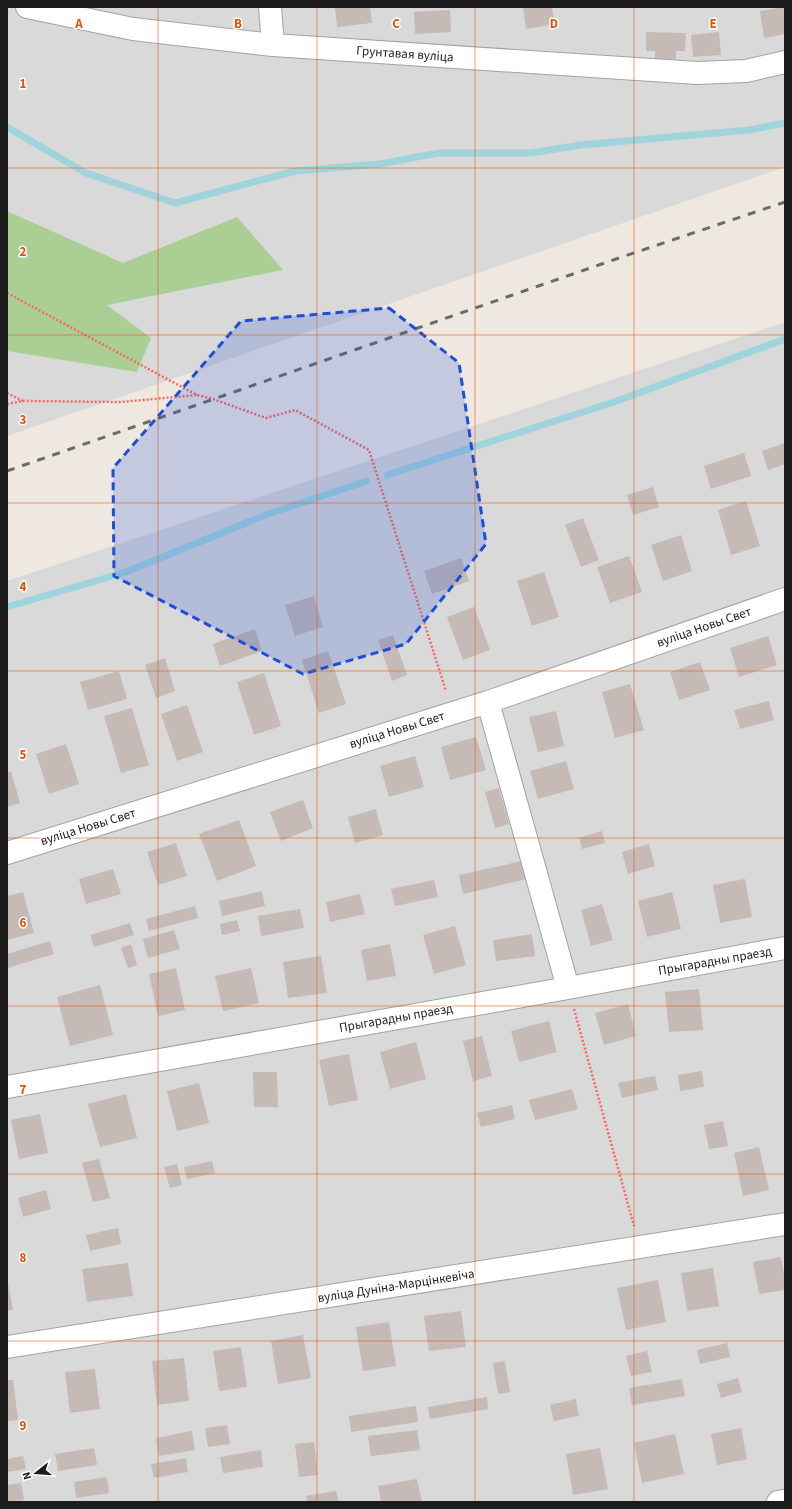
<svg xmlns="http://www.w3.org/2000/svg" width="792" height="1509" font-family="'Source Sans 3',sans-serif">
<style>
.residential{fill:#dad9d9}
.forest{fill:#abce95}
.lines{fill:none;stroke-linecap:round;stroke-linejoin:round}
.stream{stroke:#a0d4dc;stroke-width:7}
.building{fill:#c5bab5}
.minor-casing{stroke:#a3a3a3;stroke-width:24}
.path{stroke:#fb6665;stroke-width:2.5;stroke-dasharray:2 2;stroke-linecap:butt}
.minor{stroke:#fff;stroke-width:22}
.rail{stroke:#6a6a6a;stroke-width:3;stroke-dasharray:8 8;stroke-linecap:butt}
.marked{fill:#1d4ed8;fill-opacity:0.2;stroke:#1d4ed8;stroke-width:3;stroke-dasharray:8 5;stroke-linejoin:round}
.grid{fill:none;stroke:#de560d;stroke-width:1;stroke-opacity:0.55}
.labels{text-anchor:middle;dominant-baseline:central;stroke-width:3;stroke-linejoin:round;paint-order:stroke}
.street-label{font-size:13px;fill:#1c1c1c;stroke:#fff}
.grid-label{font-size:13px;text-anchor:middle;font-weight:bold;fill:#de560d;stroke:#fff;stroke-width:3;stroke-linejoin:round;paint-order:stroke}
</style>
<rect width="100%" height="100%" fill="#eee8e1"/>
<path class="residential" d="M7,7H785V167L7,436Z
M785,322V1502H7V581Z"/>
<path class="forest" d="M7,211L123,263L237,217L283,270L107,305L151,338L137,372L7,351Z"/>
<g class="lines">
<path class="stream" d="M7,127L86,173L175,203L295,171L380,164L438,153H530L581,145L749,130L785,123
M387,475L614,402L785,339
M7,607L126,572L268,514L367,481"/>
</g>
<path class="building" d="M335,7H370L372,23L337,27Z
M523,7H552L555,24L526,29Z
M785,7V34L764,38L760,11Z
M450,10L451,32L415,34L414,12Z
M646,32L686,33L685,51H676V59H655V51H646Z
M719,32L721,55L693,57L691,35Z
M785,443V464L768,470L762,451Z
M744,453L751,476L711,489L704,466Z
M653,487L659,507L633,515L627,495Z
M746,501L760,546L731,555L718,510Z
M583,518L599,560L581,567L565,525Z
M681,535L692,571L663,581L651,545Z
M629,556L642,592L610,603L597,567Z
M461,558L469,581L432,594L424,571Z
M544,572L559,617L532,626L517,581Z
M314,596L323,627L295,636L285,605Z
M474,607L490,650L463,660L447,617Z
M255,629L262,651L220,666L213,644Z
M393,635L407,675L392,681L378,640Z
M768,636L777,665L739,677L730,648Z
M328,651L346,704L319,713L302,660Z
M165,658L175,691L156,698L145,665Z
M700,662L710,690L679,700L670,672Z
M119,671L127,699L88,710L80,682Z
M264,673L281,726L254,735L237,682Z
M630,684L644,730L615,738L602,692Z
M769,701L774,720L740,729L734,710Z
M187,705L203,752L177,761L161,714Z
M132,708L149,765L121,773L104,716Z
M556,711L564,746L538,752L529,717Z
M476,737L486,770L450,780L441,747Z
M66,744L79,784L49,794L36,754Z
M415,756L424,787L389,797L380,766Z
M566,761L574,789L538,799L530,771Z
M11,771L20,803L7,807V773Z
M499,788L509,824L495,828L485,792Z
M303,800L313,828L281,841L270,812Z
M376,809L383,835L355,843L348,817Z
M239,820L256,866L217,881L199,834Z
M602,831L605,843L582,849L579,838Z
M176,843L187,876L158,885L147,852Z
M649,844L655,866L628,874L622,852Z
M522,861L527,879L463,894L459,875Z
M113,869L121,894L86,904L79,879Z
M745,879L752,917L720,923L713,885Z
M434,880L438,897L395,906L391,889Z
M262,891L265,906L222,916L219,901Z
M23,892L34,933L7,940V896Z
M672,892L681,929L647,937L638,901Z
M360,894L365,914L330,922L326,902Z
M602,904L613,940L591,946L581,910Z
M195,906L198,918L149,931L146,919Z
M300,909L304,928L261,936L258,916Z
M237,920L240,931L222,935L220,924Z
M130,923L134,935L94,947L90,935Z
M455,926L466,965L434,974L423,935Z
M174,930L180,949L148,958L143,939Z
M532,934L535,956L496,961L493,940Z
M50,941L54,954L7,968V954Z
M131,944L137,965L128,968L121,948Z
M390,944L396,976L367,981L361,950Z
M321,956L327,993L288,998L283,962Z
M176,968L185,1010L158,1016L149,974Z
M251,968L259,1003L223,1011L215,976Z
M100,985L113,1035L70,1046L57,997Z
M699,989L703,1030L669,1032L665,992Z
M628,1004L636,1036L604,1045L595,1013Z
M549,1021L557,1052L519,1062L511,1031Z
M482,1036L492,1076L473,1081L463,1041Z
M416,1042L426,1079L390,1089L380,1052Z
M349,1054L358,1100L329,1106L319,1060Z
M702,1071L704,1087L680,1091L678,1075Z
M253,1072H277L278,1107H254Z
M655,1076L658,1090L622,1098L618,1083Z
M199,1083L209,1123L177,1131L167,1091Z
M572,1089L578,1109L535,1120L529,1100Z
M126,1094L137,1138L100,1147L88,1104Z
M512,1105L515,1119L481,1127L477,1113Z
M40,1114L48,1153L19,1159L11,1120Z
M723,1121L728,1146L709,1149L704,1125Z
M759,1147L769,1190L743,1196L734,1153Z
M99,1159L110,1198L93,1202L82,1163Z
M212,1161L215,1173L187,1179L184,1167Z
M177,1164L182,1185L170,1188L164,1167Z
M46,1190L51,1209L23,1217L18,1198Z
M118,1228L121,1244L90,1251L86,1235Z
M781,1257L785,1280V1290L759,1294L753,1262Z
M128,1263L133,1296L87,1302L82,1269Z
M713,1268L719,1306L687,1311L681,1273Z
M7,1278L13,1310L7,1311Z
M658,1280L666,1322L626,1330L617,1288Z
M461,1311L466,1347L429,1351L424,1316Z
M389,1322L396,1366L363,1371L356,1327Z
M303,1335L311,1378L278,1384L271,1341Z
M727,1343L730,1357L700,1364L697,1350Z
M241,1347L247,1387L219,1391L213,1351Z
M647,1351L652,1372L631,1376L626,1356Z
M184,1358L189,1401L157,1405L152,1361Z
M505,1361L510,1392L498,1394L493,1363Z
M95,1369L100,1409L70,1413L65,1372Z
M738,1378L742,1392L721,1398L717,1384Z
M682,1379L685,1396L632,1405L629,1388Z
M7,1380H13L18,1420L7,1421Z
M487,1397L488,1409L430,1419L428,1407Z
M576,1399L579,1416L554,1421L550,1405Z
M416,1406L418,1422L351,1432L349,1416Z
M227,1425L230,1444L208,1447L205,1428Z
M741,1428L747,1459L717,1465L711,1434Z
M417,1430L420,1450L371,1456L368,1436Z
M192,1431L195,1450L159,1456L156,1438Z
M675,1434L684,1474L642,1483L634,1443Z
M314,1442L318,1475L299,1477L295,1444Z
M94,1448L97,1465L58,1471L55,1454Z
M600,1448L608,1489L573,1495L566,1454Z
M261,1450L263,1467L223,1473L220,1457Z
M23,1456L26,1469L7,1472V1459Z
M186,1458L188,1472L154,1478L151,1464Z
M107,1477L109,1493L76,1498L74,1482Z
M417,1479L422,1502H381L378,1486Z
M21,1483L24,1500L7,1502V1485Z
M336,1491L339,1502H307L306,1496Z"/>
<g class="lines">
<defs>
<path id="minor" d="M27,7L133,29L273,45L697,73L746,71L785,62
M270,7L273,45
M488,702L568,988
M7,853L488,702L785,599
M7,1087L568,988L785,948
M7,1347L785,1224
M778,1502L785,1501"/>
</defs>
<use href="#minor" class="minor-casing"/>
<path class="path" d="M7,293L197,395L213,399L266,418L295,410L369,450L446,691
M7,393L23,401
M7,404L23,401L121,402L197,395
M574,1009L634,1226"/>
<use href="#minor" class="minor"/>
<path class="rail" d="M7,471L616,259L785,202"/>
</g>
<path class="marked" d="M389,308L459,363L486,544L406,644L303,674L114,576L113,468L241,321Z"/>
<path class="grid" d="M158,7V1502M317,7V1502M475,7V1502M634,7V1502M7,168H785M7,335H785M7,503H785M7,671H785M7,838H785M7,1006H785M7,1174H785M7,1341H785"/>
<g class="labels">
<g class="street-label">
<text transform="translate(405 54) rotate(4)">Грунтавая вуліца</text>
<text transform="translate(704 627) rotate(-19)">вуліца Новы Свет</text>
<text transform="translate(397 730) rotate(-17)">вуліца Новы Свет</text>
<text transform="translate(88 827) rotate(-17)">вуліца Новы Свет</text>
<text transform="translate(715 961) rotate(-10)">Прыгарадны праезд</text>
<text transform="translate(396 1018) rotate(-10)">Прыгарадны праезд</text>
<text transform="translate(396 1286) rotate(-9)">вуліца Дуніна-Марцінкевіча</text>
</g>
</g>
<g class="grid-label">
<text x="79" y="28">A</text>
<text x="238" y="28">B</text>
<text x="396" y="28">C</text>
<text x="554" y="28">D</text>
<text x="713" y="28">E</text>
<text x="23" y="88">1</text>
<text x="23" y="256">2</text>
<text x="23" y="424">3</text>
<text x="23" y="591">4</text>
<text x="23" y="759">5</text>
<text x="23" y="927">6</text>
<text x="23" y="1094">7</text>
<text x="23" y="1262">8</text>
<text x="23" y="1430">9</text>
</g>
<rect width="792" height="1509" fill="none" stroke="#1c1c1c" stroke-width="16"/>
<g transform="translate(36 1473) rotate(253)" stroke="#ffffff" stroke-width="3" paint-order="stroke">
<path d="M0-3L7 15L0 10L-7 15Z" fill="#1c1c1c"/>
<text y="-6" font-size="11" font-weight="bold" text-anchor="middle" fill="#1c1c1c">N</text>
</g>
</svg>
